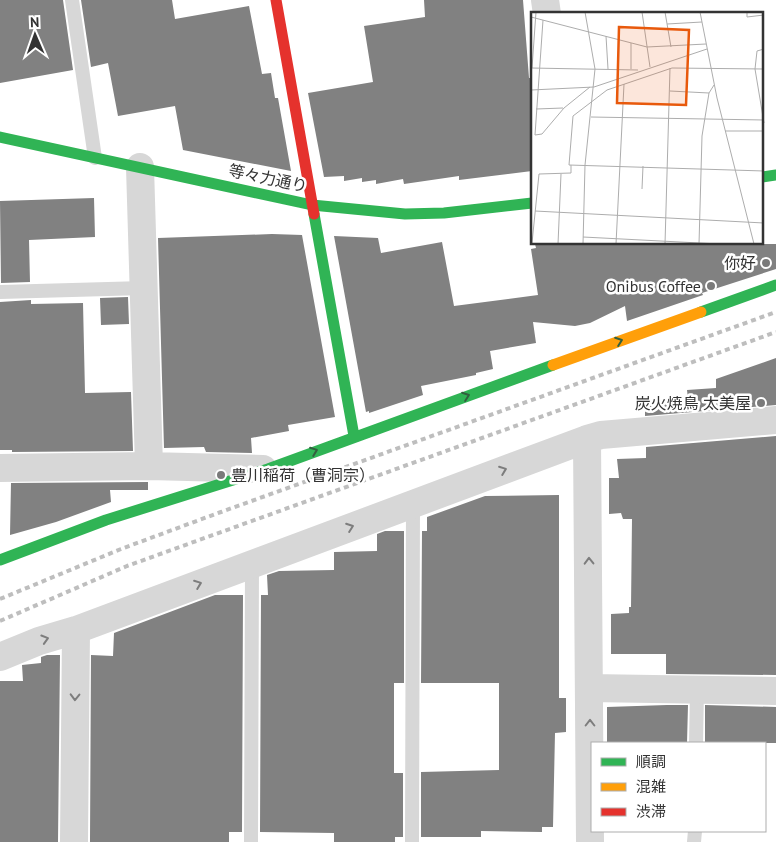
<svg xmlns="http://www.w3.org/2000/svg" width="776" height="842" font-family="'PT Sans','Noto Sans JP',sans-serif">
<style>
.building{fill:#818181}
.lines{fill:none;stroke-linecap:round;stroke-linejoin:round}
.lane{stroke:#d7d7d7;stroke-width:14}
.street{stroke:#d7d7d7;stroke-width:28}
.fast{stroke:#30b455;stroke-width:11}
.slow{stroke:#ff9f0a;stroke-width:11}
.jam{stroke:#e5322d;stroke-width:11}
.rail{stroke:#bebebe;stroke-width:4;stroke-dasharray:5 4;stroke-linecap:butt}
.oneway{stroke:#32603f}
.oneway2{stroke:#7d7d7d}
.poi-dot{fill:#7a7a7a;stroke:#fff;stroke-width:2}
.labels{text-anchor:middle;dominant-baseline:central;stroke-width:5;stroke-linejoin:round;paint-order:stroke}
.street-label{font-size:16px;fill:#333;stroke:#fff}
.poi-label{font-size:16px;fill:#333;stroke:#fff;text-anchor:end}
.inset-road{fill:none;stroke:#adadad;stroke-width:1}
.view{fill:#e8590c;fill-opacity:0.15;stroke:#e8590c;stroke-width:2.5}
.inset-edge{fill:none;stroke:#333;stroke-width:2.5}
</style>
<rect width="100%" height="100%" fill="#fff"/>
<path class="building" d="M0,0H63L73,70L0,83Z
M81,0H172L175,19L249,6L262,74L271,73L275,98H278L291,171L183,150L175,106L118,116L108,63L91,67Z
M424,0H523L529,78H532V171L459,180V176L404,184L403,179L376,184V180L362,182V178L344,181V176L324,177L308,93L373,82L364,26L425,17Z
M94,198L95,237L29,240L30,282L1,283L0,201Z
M272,234L302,235L335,417L288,425L289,431L251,438L252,453L206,452L204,447L164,448L158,238Z
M334,236L378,238L381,253L442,242L454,306L538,295L531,249L536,248L535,244H776V269L702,293L703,295L627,321L625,306L590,323L575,326L533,322L536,343L490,351L493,369L476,373V375L421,386L423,395L369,413V411L366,412Z
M128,297L129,324L101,325L100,298Z
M31,300V304L83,303L85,393L131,392L133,451L12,452V450H0V302Z
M776,358V405L645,416V405H654V401L688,399L687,390L716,388V379Z
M776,436V675L666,674V654H611V614L629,613V607H631L632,519H623L621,513L609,514V478H619L617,459L646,458V447Z
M148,482V490H110L111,502L56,522L10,535L11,483Z
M559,495V698H566V732L555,733L553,827H542V832L481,831V837H421V772L499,770V683H421L422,531H427V517L485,496Z
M385,531H404V683H394V773H403V837H395V842H334V833L260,832L261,595H268L267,575L279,571L334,570V552L377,551V534Z
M215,595H243L242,832H229V842H90L91,655L113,656L114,633Z
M47,655H60L58,842H0V681H23L22,665L41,663V657Z
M667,705H688L687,743H607V707Z
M705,705L776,707V743H705Z"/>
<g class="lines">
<path class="lane" d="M72,0L95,158
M0,292L144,288
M696,743L697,690
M251,842L252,564
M412,842L413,504
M694,842L695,831"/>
<path class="street" d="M545,0L547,14
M140,167L149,466
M587,439L590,842
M0,468L149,466L263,469
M0,657L39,641L76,630L587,439L601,435L776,420
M590,688L776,691
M74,842L76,630"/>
<path class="fast" d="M0,137L312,205L405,214L444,213L532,203
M762,177L776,175
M314,214L354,436
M701,312L776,285
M0,560L106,520L268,469L553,365"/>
<path class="slow" d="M553,365L701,312"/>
<path class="jam" d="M276,0L314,214"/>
<path class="rail" d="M0,599L121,549L221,512L776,312
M0,621L127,566L776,332"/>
</g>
<defs><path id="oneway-chevron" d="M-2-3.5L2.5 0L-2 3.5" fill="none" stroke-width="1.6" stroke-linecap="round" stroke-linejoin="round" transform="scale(1.25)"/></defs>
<g class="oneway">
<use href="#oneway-chevron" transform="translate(619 341) rotate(-20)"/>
<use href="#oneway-chevron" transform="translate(466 396) rotate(-20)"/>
<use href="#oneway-chevron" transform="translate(314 451) rotate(-21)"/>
</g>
<g class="oneway2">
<use href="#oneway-chevron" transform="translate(503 470) rotate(-21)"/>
<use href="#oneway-chevron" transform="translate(350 527) rotate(-20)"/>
<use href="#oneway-chevron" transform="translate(589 561) rotate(-91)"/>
<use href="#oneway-chevron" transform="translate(198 584) rotate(-21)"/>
<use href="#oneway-chevron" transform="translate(45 639) rotate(-17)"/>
<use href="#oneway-chevron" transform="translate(75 697) rotate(91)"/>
<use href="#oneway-chevron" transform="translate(590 723) rotate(-90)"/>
</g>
<g class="poi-dot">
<circle cx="766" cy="263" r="5"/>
<circle cx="711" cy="286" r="5"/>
<circle cx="761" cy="403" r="5"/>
<circle cx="221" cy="475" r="5"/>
</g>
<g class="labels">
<g class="street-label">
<text transform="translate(268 178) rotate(12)">等々力通り</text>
</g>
<g class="poi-label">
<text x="756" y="263">你好</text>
<text x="701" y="286">Onibus Coffee</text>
<text x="751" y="403">炭火焼鳥 太美屋</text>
<text x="231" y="475" text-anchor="start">豊川稲荷（曹洞宗）</text>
</g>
</g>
<g transform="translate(531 12)">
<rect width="232" height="232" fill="#fff"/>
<path class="inset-road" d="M111,0L119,55M134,0L140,35M169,0L186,86L223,232M216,0V5L233,3M0,5L116,35L175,32M12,8L4,123L11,122L33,96L59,75M136,12L171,10M75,24L77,57M233,37L226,39L224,57L233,111M0,56L107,58M1,56L5,0M100,57V31M233,57L141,56L76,78L42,104L38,153L233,159M0,78L63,75L176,37M139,79L178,81M5,97L32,96M60,105L233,108M194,119H233M111,177L112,154M4,199L233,211M52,225L188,232M1,231L8,162L40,161V153M27,232L30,162M52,232L54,153L64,57L54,0M85,232L93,72M134,232L139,56M168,232L171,124L178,81L183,73"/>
<path class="view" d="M88,15L158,18L155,93L86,91Z"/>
<rect width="232" height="232" class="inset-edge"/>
</g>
<rect x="591" y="742" width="175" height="90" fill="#ffffff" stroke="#adadad"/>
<rect x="601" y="758" width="25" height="8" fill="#30b455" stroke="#adadad"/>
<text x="636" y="767" font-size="15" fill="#333333">順調</text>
<rect x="601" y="783" width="25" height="8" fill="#ff9f0a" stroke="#adadad"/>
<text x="636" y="792" font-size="15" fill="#333333">混雑</text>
<rect x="601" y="808" width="25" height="8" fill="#e5322d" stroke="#adadad"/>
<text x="636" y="817" font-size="15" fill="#333333">渋滞</text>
<g transform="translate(35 35) rotate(358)" stroke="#ffffff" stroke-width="4" paint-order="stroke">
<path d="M0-4L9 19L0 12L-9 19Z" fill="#333333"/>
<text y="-8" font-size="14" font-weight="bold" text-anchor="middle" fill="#333333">N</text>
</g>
</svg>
